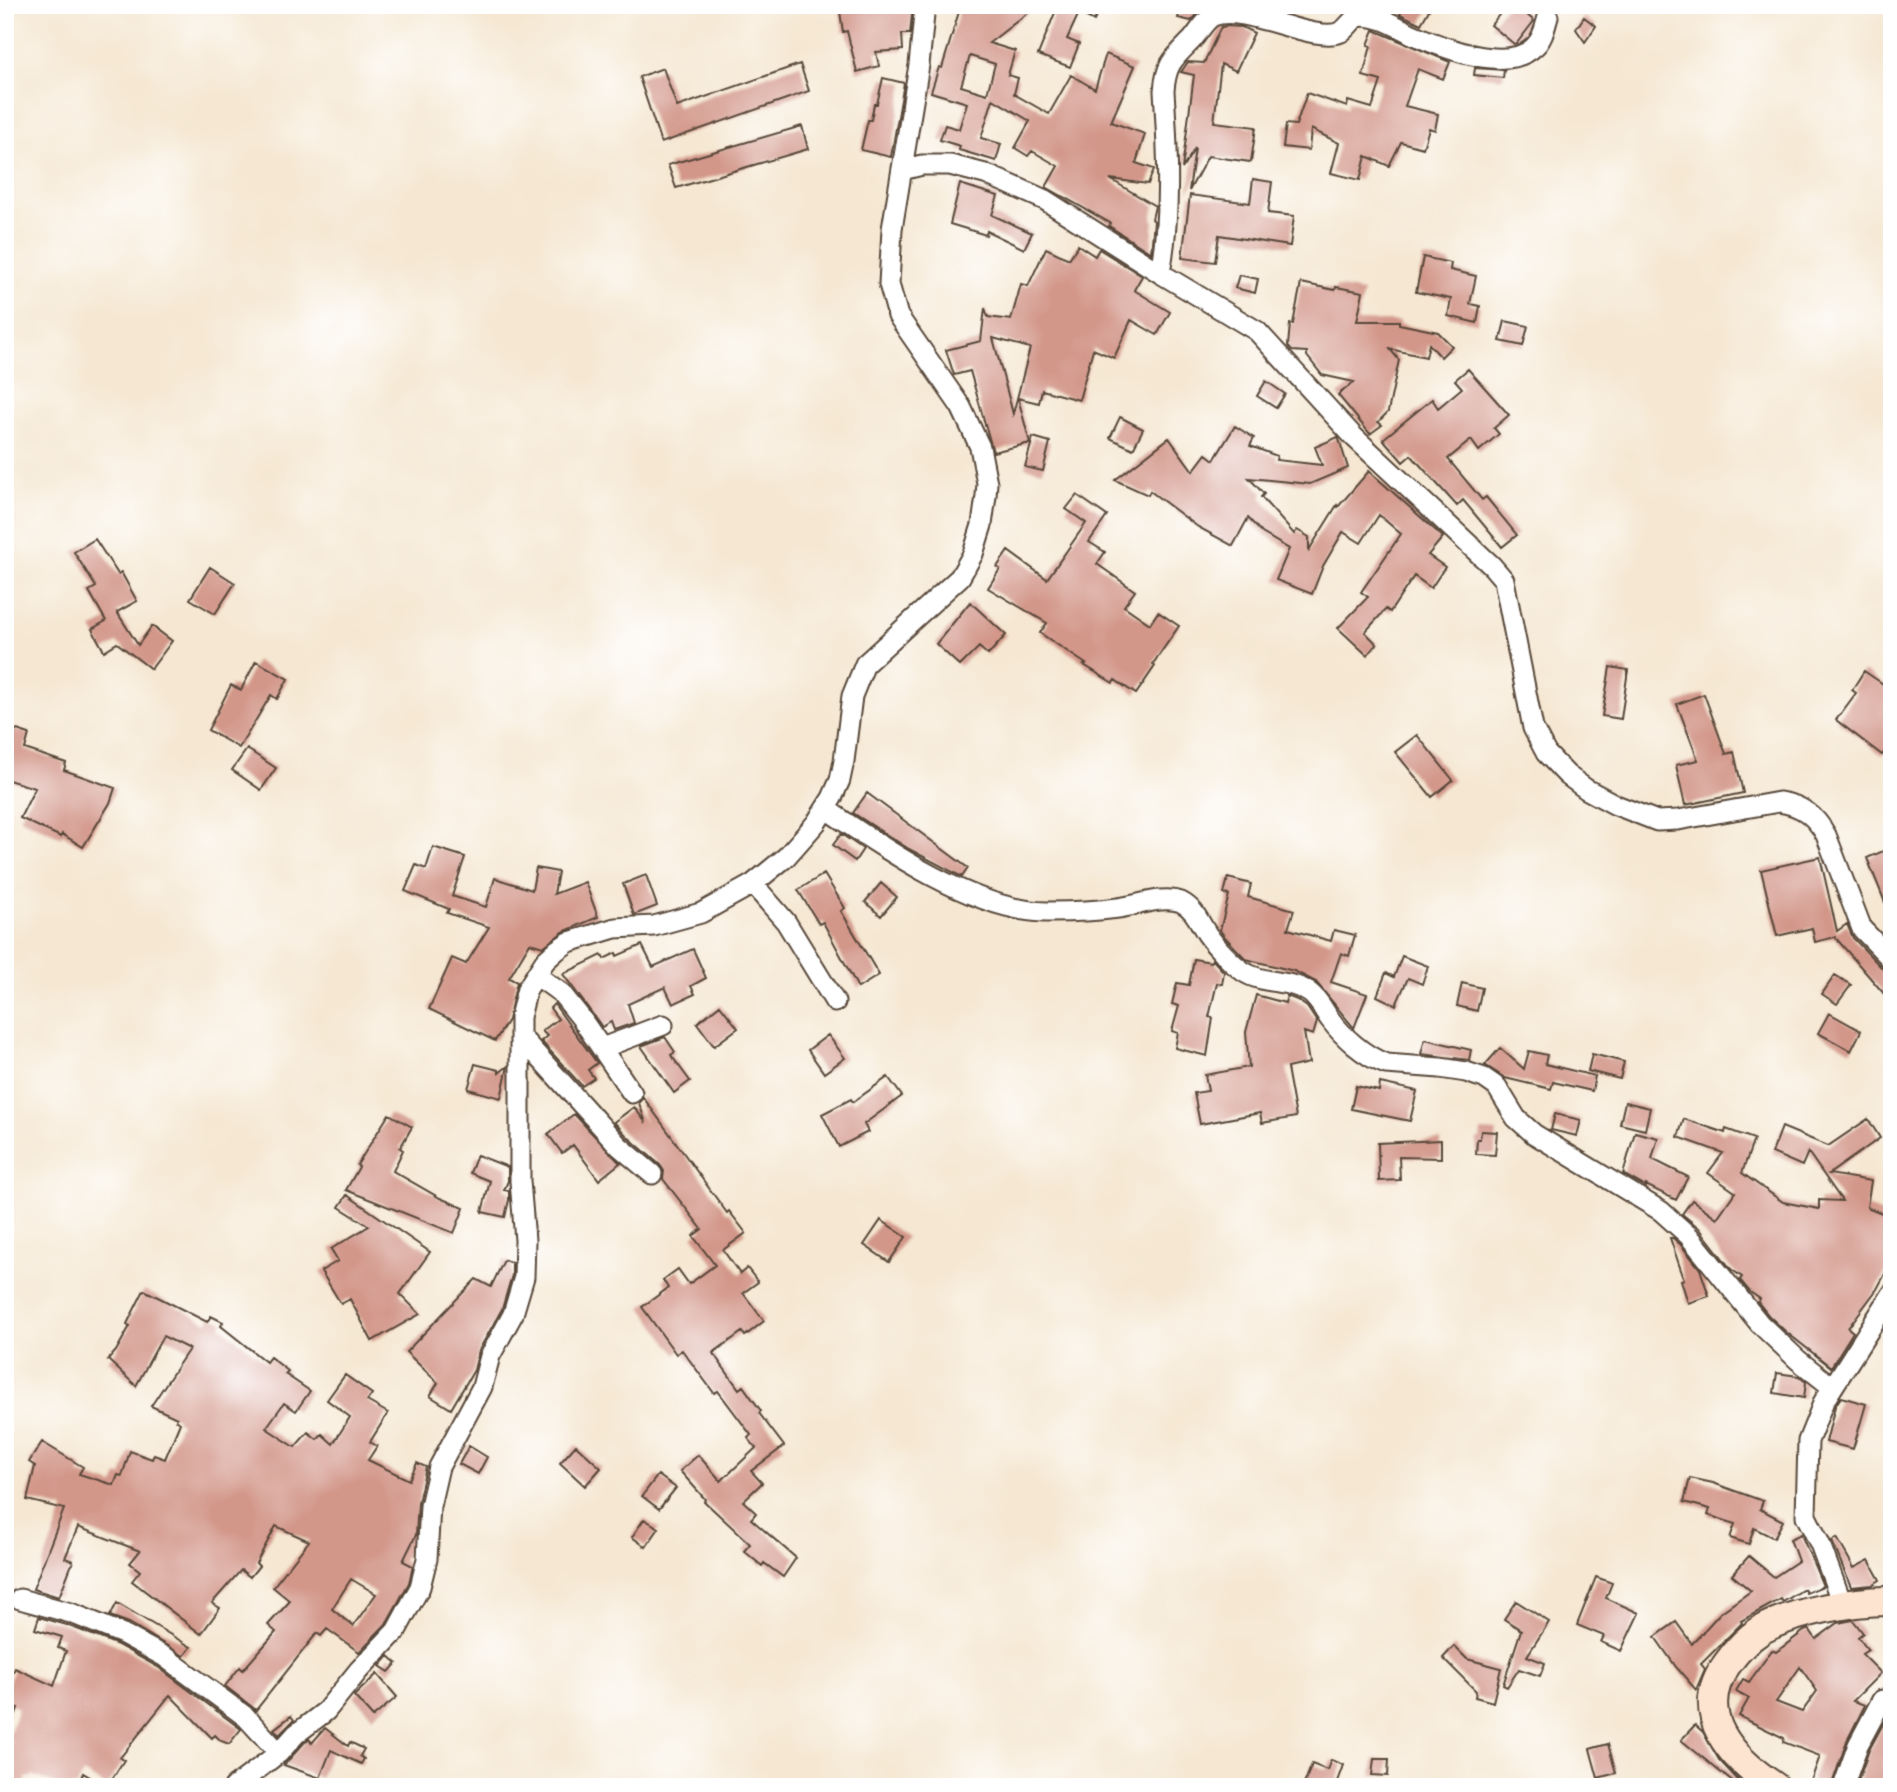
<svg xmlns="http://www.w3.org/2000/svg" width="1897" height="1792" font-family="'Gochi Hand',sans-serif">
<style>
.building{fill:#d3978a;fill-rule:evenodd}
.lines{fill:none;stroke-linecap:round;stroke-linejoin:round}
.minor-casing{stroke:#574639;stroke-width:23}
.secondary-casing{stroke:#574639;stroke-width:32}
.minor{stroke:#fff;stroke-width:19}
.secondary{stroke:#fde4d0;stroke-width:28}
</style>
<rect width="100%" height="100%" fill="#fff"/>
<filter id="ink" filterUnits="userSpaceOnUse"><feTurbulence type="fractalNoise" baseFrequency=".0143" numOctaves="2"/><feDisplacementMap in="SourceGraphic" scale="14" xChannelSelector="R" yChannelSelector="G"/><feConvolveMatrix kernelMatrix="1 2 1 2 8 2 1 2 1" color-interpolation-filters="sRGB"/></filter>
<filter id="wash" filterUnits="userSpaceOnUse"><feTurbulence type="fractalNoise" baseFrequency=".00686" numOctaves="4" result="noise"/><feDisplacementMap in="SourceGraphic" scale="28" xChannelSelector="R" yChannelSelector="G"/><feGaussianBlur stdDeviation="1.57" result="paint"/><feColorMatrix in="noise" values="0 0 0 0 0 0 0 0 0 0 0 0 0 0 0 0 0 1.4 0 .05"/><feComposite in="paint" operator="in"/></filter>
<g filter="url(#wash)">
<rect width="100%" height="100%" fill="#f5e7d1"/>
<g id="blocks">
<path class="building" d="M839,5H913L910,34H902L903,50L876,52L879,66L857,72L847,31L843,32Z
M961,5H1038L989,43L1015,51L1008,75L1018,78L1014,94L1049,114L1071,75L1095,89L1106,54L1135,66L1111,122L1145,134L1136,163L1154,169L1148,184L1110,179L1155,206L1152,219L1154,221L1151,253L1109,226L1110,223L1046,187L1058,166L1032,151L1028,156L1015,148L1030,121L993,99L981,138L1001,144L996,161L959,150L960,146L940,140L945,125L959,129L967,103L931,92L939,67L942,68ZM970,56L995,64L987,94L961,86Z
M1058,5H1102L1094,21L1079,13L1067,39L1079,44L1070,67L1038,55Z
M1182,5H1207L1191,21L1178,18Z
M1405,5H1421L1429,10L1421,24L1400,14Z
M1507,5H1516L1534,21L1517,43L1514,44L1491,25Z
M1584,17L1596,26L1585,42L1576,29Z
M1227,26L1242,27L1254,33L1236,71L1221,64L1214,122L1256,127L1251,162L1208,156L1189,191L1195,148L1182,169L1194,75L1181,72L1188,62L1204,63L1221,27Z
M1374,30L1450,62L1443,79L1418,69L1405,106L1438,114L1435,130L1429,128L1423,148L1401,142L1389,166L1366,156L1360,180L1331,173L1339,143L1311,129L1309,150L1283,147L1286,124L1296,125L1307,93L1347,107L1348,101L1372,108L1381,81L1363,76L1371,46L1368,45Z
M800,64L809,91L661,143L639,77L663,68L677,107Z
M1475,68L1504,70L1503,78L1474,75Z
M883,78L904,83L891,157L861,150L868,120H871L874,104H877Z
M802,126L808,149L676,188L668,165Z
M1253,179L1272,182L1268,213L1294,216L1290,246L1219,235L1215,262L1182,258L1190,195L1250,203Z
M960,184L998,196L992,215L1032,233L1024,249L987,231L986,235L950,224Z
M1078,245L1095,256L1099,249L1142,276L1134,290L1170,312L1157,335L1131,320L1114,358L1093,349L1079,400L1042,390L1039,403L1018,398L1030,443L993,452L970,371L954,375L946,350L981,341L985,308L988,317L1011,320L1021,284L1028,286L1046,248L1069,259ZM993,338L1030,348L1013,414Z
M1423,257L1451,263L1450,270L1476,276L1470,304L1480,306L1477,323L1448,316L1451,299L1416,292Z
M1239,275L1258,279L1255,293L1235,288Z
M1301,283L1335,290L1336,287L1363,292L1357,321H1399V324L1438,332L1452,346L1441,357L1429,344L1426,357L1390,349L1399,360L1388,412L1378,422L1382,425L1370,434L1338,395L1354,382L1322,375L1307,356V352L1292,351L1288,346L1290,324H1293Z
M1505,321L1528,326L1523,346L1500,341Z
M1468,369L1509,415L1494,428L1499,434L1479,451L1471,440L1448,459L1482,500L1486,497L1517,535L1502,547L1463,500L1457,506L1411,455L1403,462L1383,439L1432,399L1438,408L1462,388L1455,380Z
M1266,381L1285,394L1276,408L1257,396Z
M1120,417L1143,429L1133,449L1110,438Z
M1235,426L1254,438L1250,446L1277,456L1276,460L1322,465L1315,447L1338,437L1339,439L1348,468L1310,484L1249,478L1264,494L1261,497L1294,534L1297,530L1309,537V550L1337,505L1338,507L1369,471L1443,537L1428,555L1445,567L1431,588L1414,576L1390,612L1386,609L1365,632L1377,644L1367,655L1338,628L1368,597L1361,592L1401,534L1379,515L1361,543L1343,532L1323,566L1312,594L1276,580L1289,549L1262,533L1248,518L1233,546L1198,527L1150,491L1148,495L1115,480L1169,438L1193,471L1206,454L1214,460Z
M1033,437L1050,442L1043,471L1025,467Z
M1077,495L1107,516L1089,542L1105,552L1097,564L1135,591L1124,606L1150,624L1158,612L1179,626L1153,664L1155,666L1136,694L1115,680L1113,683L1084,665L1086,664L1040,633L1047,623L988,588L1000,569L997,567L1008,551L1047,579L1086,523L1066,509Z
M95,539L118,574L121,572L137,601L117,612L138,645L152,626L172,641L151,669L117,643L104,651L92,629L106,621L89,591L96,587L74,552Z
M210,567L235,583L215,614L190,599Z
M970,602L1006,635L988,655L979,647L960,666L936,644Z
M256,661L288,679L277,699L271,695L239,748L208,730L231,685L241,690Z
M1610,667L1628,670L1621,719L1602,716Z
M1864,671L1892,690V742L1882,755L1836,720L1856,693L1852,690Z
M1704,694L1726,754L1734,752L1743,793L1685,805L1676,765L1698,760L1677,704Z
M5,726L29,734L25,749L66,763L64,770L115,788L110,803L83,847L62,834L61,837L20,818L35,788L5,779Z
M1417,735L1453,780L1432,797L1395,752Z
M247,749L276,768L261,790L232,770Z
M867,793L968,868L962,877L909,849L853,813Z
M841,834L863,849L855,861L833,845Z
M433,847L465,857L452,896L486,907L495,878L532,890L536,868L558,872L554,894L585,882L598,917L563,932L543,947L530,943L509,978L517,982L508,1020L495,1041L429,1009L452,958L466,964L489,927L447,913L449,909L405,891L416,865L426,869Z
M1888,849L1892,858L1891,917L1867,858Z
M1820,857L1837,931L1847,924L1853,938L1883,969L1892,974V1003L1835,937L1815,942L1812,928L1777,936L1761,870Z
M824,874L845,908L841,911L879,975L858,988L823,922L819,924L798,890Z
M646,875L657,906L634,915L623,884Z
M1228,878L1251,884L1248,897L1294,910L1288,929L1331,941L1334,930L1355,935L1349,956L1341,953L1331,982L1367,994L1354,1028L1316,982L1294,971L1246,959L1224,936L1220,930L1229,895L1224,894Z
M881,883L897,897L881,916L865,902Z
M642,945L653,967L693,949L706,978L691,986L695,994L673,1004L665,987L628,1004L634,1023L614,1030L611,1022L602,1027L563,974L602,955L604,959L616,953L617,956Z
M1402,956L1428,966L1422,984L1408,978L1396,1005L1377,996L1386,973L1394,977Z
M1194,959L1211,962L1212,959L1224,972L1222,984L1217,983L1209,1017L1213,1018L1207,1056L1175,1048L1178,1033L1172,1031L1179,1006L1172,1004L1177,983L1189,985Z
M1835,975L1851,985L1837,1004L1822,994Z
M1462,983L1482,988L1477,1011L1457,1006Z
M1256,995L1285,1003L1287,996L1297,1000L1307,1007L1317,1022L1313,1035L1304,1032L1309,1063L1287,1068L1296,1117L1262,1123L1260,1113L1200,1124L1194,1093L1208,1091L1205,1075L1249,1067L1246,1032Z
M554,1004L597,1063L588,1070L594,1078L582,1086L541,1041L547,1036L542,1031L558,1019L550,1008Z
M720,1005L738,1028L714,1046L697,1023Z
M1829,1013L1861,1031L1851,1051L1818,1033Z
M828,1035L845,1058L824,1073L808,1050Z
M665,1037L675,1052L671,1055L690,1081L674,1093L641,1046Z
M1425,1039L1471,1050L1469,1060L1421,1054Z
M1500,1048L1524,1069L1529,1051L1547,1055L1545,1064L1595,1076L1592,1091L1553,1082L1551,1089L1505,1078L1485,1065Z
M1592,1054L1624,1062L1620,1079L1588,1071Z
M475,1064L499,1070V1073L508,1066L501,1098L468,1089Z
M888,1077L902,1096L864,1124L868,1132L839,1147L822,1114L851,1099L853,1102Z
M1380,1083L1417,1091L1410,1121L1351,1109L1356,1086L1379,1091Z
M643,1097L727,1213L729,1211L746,1233L723,1250L740,1274L747,1268L758,1282L743,1293L764,1321L745,1336L742,1332L713,1353L739,1389L743,1386L761,1411L759,1413L784,1446L751,1471L762,1483L743,1501L756,1513L751,1519L796,1558L783,1577L764,1563L762,1566L744,1551L750,1544L704,1501L705,1499L680,1471L698,1455L721,1481L756,1448L748,1438L751,1435L718,1391L714,1393L682,1350L676,1354L642,1307L668,1288L663,1280L678,1269L689,1284L715,1265L693,1236L702,1229L663,1179L664,1171L660,1165L628,1137L614,1122L634,1107L646,1123L639,1103Z
M1625,1102L1650,1108L1645,1130L1620,1124Z
M389,1114L412,1127L400,1148L403,1150L393,1171L440,1198L464,1208L454,1233L346,1190L359,1167L357,1165Z
M574,1114L620,1163L599,1180L573,1145L562,1153L548,1134Z
M1555,1114L1581,1120L1577,1136L1551,1130Z
M1684,1119L1725,1133L1726,1129L1754,1139L1742,1173L1783,1202L1819,1209V1200L1842,1201L1808,1152L1802,1166L1772,1153L1782,1127L1828,1146L1868,1119L1880,1138L1829,1174L1871,1181L1867,1207L1892,1217V1261L1877,1289L1848,1328L1853,1332L1831,1367L1786,1332L1769,1316L1758,1302L1760,1299L1750,1292L1740,1280L1742,1277L1731,1269L1699,1228L1682,1214L1692,1200L1717,1218L1735,1192L1708,1173L1723,1153L1678,1137Z
M1481,1131L1497,1132L1495,1155L1476,1154L1477,1139H1480Z
M1635,1132L1658,1138L1652,1159L1688,1177L1676,1200L1646,1185V1187L1623,1174Z
M1441,1140V1158L1399,1157L1400,1180L1379,1181L1378,1143Z
M477,1155L508,1167V1181L504,1190L509,1191V1200L505,1217L482,1212L490,1181L470,1173Z
M347,1195L430,1252L400,1294L420,1314L372,1341L350,1299L341,1304L321,1271L338,1261L331,1249L369,1226L339,1207Z
M881,1220L906,1237L889,1262L864,1245Z
M1670,1238H1673L1680,1244L1700,1269L1709,1296L1688,1303L1681,1280L1684,1279Z
M504,1260L512,1263V1275L502,1309L479,1350L474,1370L451,1409L430,1396L438,1383L406,1352L476,1279L491,1287Z
M144,1290L207,1322L211,1316L223,1322L221,1326L266,1362L270,1357L288,1371L285,1374L310,1391L296,1411L284,1403L266,1428L295,1447L308,1432L317,1439L322,1434L333,1444L350,1417L327,1400L345,1375L372,1394L367,1401L388,1413L370,1442L377,1446L368,1460L409,1480L417,1463L426,1467L418,1503L416,1535L403,1561L413,1566L409,1583L386,1624L359,1652L327,1629L321,1636L317,1633L256,1710L225,1686L240,1667L243,1670L276,1632L268,1625L290,1601L273,1587L309,1541L276,1526L256,1563L259,1566L250,1577L241,1570L212,1603L220,1608L201,1634L132,1581L140,1571L130,1563L140,1551L78,1527L65,1558L73,1561L59,1597L33,1589L64,1509L27,1500L35,1466L29,1462L42,1442L83,1467L79,1474L114,1485L118,1475L122,1476L130,1451L152,1459L154,1455L165,1459L180,1423L176,1420L177,1418L151,1406L189,1349L163,1336L136,1386L108,1360L116,1351L130,1326L127,1324ZM351,1579L376,1594L353,1626L332,1609Z
M1777,1373L1798,1376L1806,1382L1804,1398L1774,1393Z
M1841,1397L1866,1404L1853,1449L1826,1442L1835,1406Z
M576,1445L601,1468L585,1486L560,1463Z
M469,1446L487,1457L478,1474L459,1464Z
M658,1475L676,1488L659,1509L642,1496Z
M1690,1478L1713,1483L1763,1501L1760,1509L1783,1521L1774,1538L1754,1528L1749,1544L1730,1538L1735,1524L1708,1515L1710,1509L1684,1502Z
M644,1519L659,1528L646,1547L632,1537Z
M1801,1534L1823,1586L1806,1593L1804,1589L1783,1602L1781,1599L1741,1621L1742,1623L1701,1664L1705,1669L1696,1690L1676,1667L1655,1637L1676,1622L1692,1644L1720,1613L1751,1591L1732,1575L1749,1556L1774,1577L1798,1561L1790,1539Z
M1837,1538L1854,1568L1869,1560L1880,1580L1872,1585L1851,1587L1832,1541Z
M1596,1577L1612,1583L1606,1598L1639,1613L1621,1651L1601,1642L1604,1636L1577,1625Z
M1516,1601L1549,1622L1527,1656L1545,1663L1540,1676L1519,1669L1507,1687L1503,1685L1521,1630L1504,1619Z
M117,1603L191,1647L184,1656L129,1623L110,1616Z
M39,1617L67,1625L118,1645L158,1667L241,1729L229,1744L221,1741L215,1735L212,1738L170,1695L120,1758L124,1760L107,1787L83,1773L77,1787H62L32,1775L31,1778L27,1777L24,1787H5V1761L11,1741L7,1740L18,1708L5,1702V1689L15,1668L54,1686L66,1651L58,1648L62,1637L35,1629Z
M1853,1620L1863,1633L1858,1637L1868,1650L1862,1654L1881,1673L1853,1701L1865,1705L1847,1741L1831,1787H1828L1811,1781L1820,1756L1783,1742L1784,1738L1739,1716L1749,1698L1736,1691L1743,1679L1749,1682L1772,1650L1776,1652L1804,1631L1809,1629L1816,1639L1838,1623ZM1800,1667L1817,1691L1802,1712L1776,1702Z
M1454,1646L1467,1659L1501,1668L1493,1702L1475,1697L1476,1691L1443,1658Z
M389,1656L397,1663L389,1672L380,1666Z
M377,1674L397,1697L373,1717L354,1696Z
M1889,1713H1892V1769L1885,1787H1856L1869,1750Z
M291,1716L294,1720L279,1735L274,1729Z
M1695,1725L1703,1732L1719,1760L1738,1780L1735,1784L1681,1740Z
M325,1728L348,1746L350,1742L364,1749L360,1756L364,1759L361,1764L331,1750L320,1778L284,1765L304,1743L309,1739L312,1743Z
M1608,1744L1616,1773L1598,1778L1590,1749Z
M1374,1759H1389L1388,1776L1372,1775Z
M1331,1760L1343,1765L1335,1787H1303L1312,1764L1327,1770Z"/>
</g>
</g>
<g filter="url(#ink)">
<use href="#blocks" fill-opacity="0" stroke="#574639" stroke-width="2"/>
<g class="lines">
<defs>
<path id="minor" d="M902,170L922,165H950L985,174L1009,184L1045,200L1160,273L1257,331L1354,437L1492,566L1504,580L1533,728L1546,753L1567,775L1586,789L1616,805L1657,821L1678,820L1779,802C1801,805 1815,815 1826,835L1862,929L1892,960
M1160,273C1171,213 1168,152 1164,91C1166,64 1173,59 1191,41C1198,34 1204,21 1213,16C1243,3 1314,44 1341,32C1347,28 1351,21 1357,17C1376,13 1396,26 1412,34C1441,47 1508,74 1535,46C1543,39 1545,27 1548,17
M826,809C884,849 977,913 1049,912C1072,912 1096,911 1118,908C1137,906 1163,895 1181,902C1195,909 1199,922 1207,934C1216,947 1232,964 1244,972C1264,985 1291,979 1310,993C1319,1000 1323,1009 1329,1018C1343,1037 1364,1056 1386,1064L1440,1068L1466,1072L1484,1078L1497,1087L1516,1118L1534,1134L1661,1211L1689,1236L1760,1324L1798,1360L1832,1387
M753,884L786,922L835,1002
M536,975L561,993L581,1018L632,1093
M520,1036L619,1146L652,1174
M602,1048L663,1025
M20,1599L71,1613L123,1634L165,1657L246,1717L279,1753
M1843,1606L1820,1544L1806,1516L1808,1441L1824,1401L1892,1294
M234,1787L279,1753L296,1734L326,1711L359,1670L396,1631L420,1587L427,1559L430,1506L439,1467L482,1387L490,1356L513,1314L524,1277L525,1240L520,1181V1017L527,989L545,961L557,950L569,942L615,928L654,926L701,913L753,884L786,857L816,823L832,798L840,780L844,761L852,696L865,664L960,577L973,554L982,525L986,496L987,483L980,447L961,407L898,316L889,284L892,229L919,65L925,5
M1843,1787L1858,1745L1882,1700"/>
<path id="secondary" d="M1775,1787C1733,1759 1690,1715 1727,1664C1736,1651 1747,1639 1761,1630C1792,1612 1856,1600 1892,1601"/>
</defs>
<use href="#minor" class="minor-casing"/>
<use href="#secondary" class="secondary-casing"/>
<use href="#minor" class="minor"/>
<use href="#secondary" class="secondary"/>
</g>
</g>
<rect width="1897" height="1792" fill="none" stroke="#fff" stroke-width="28"/>
</svg>
